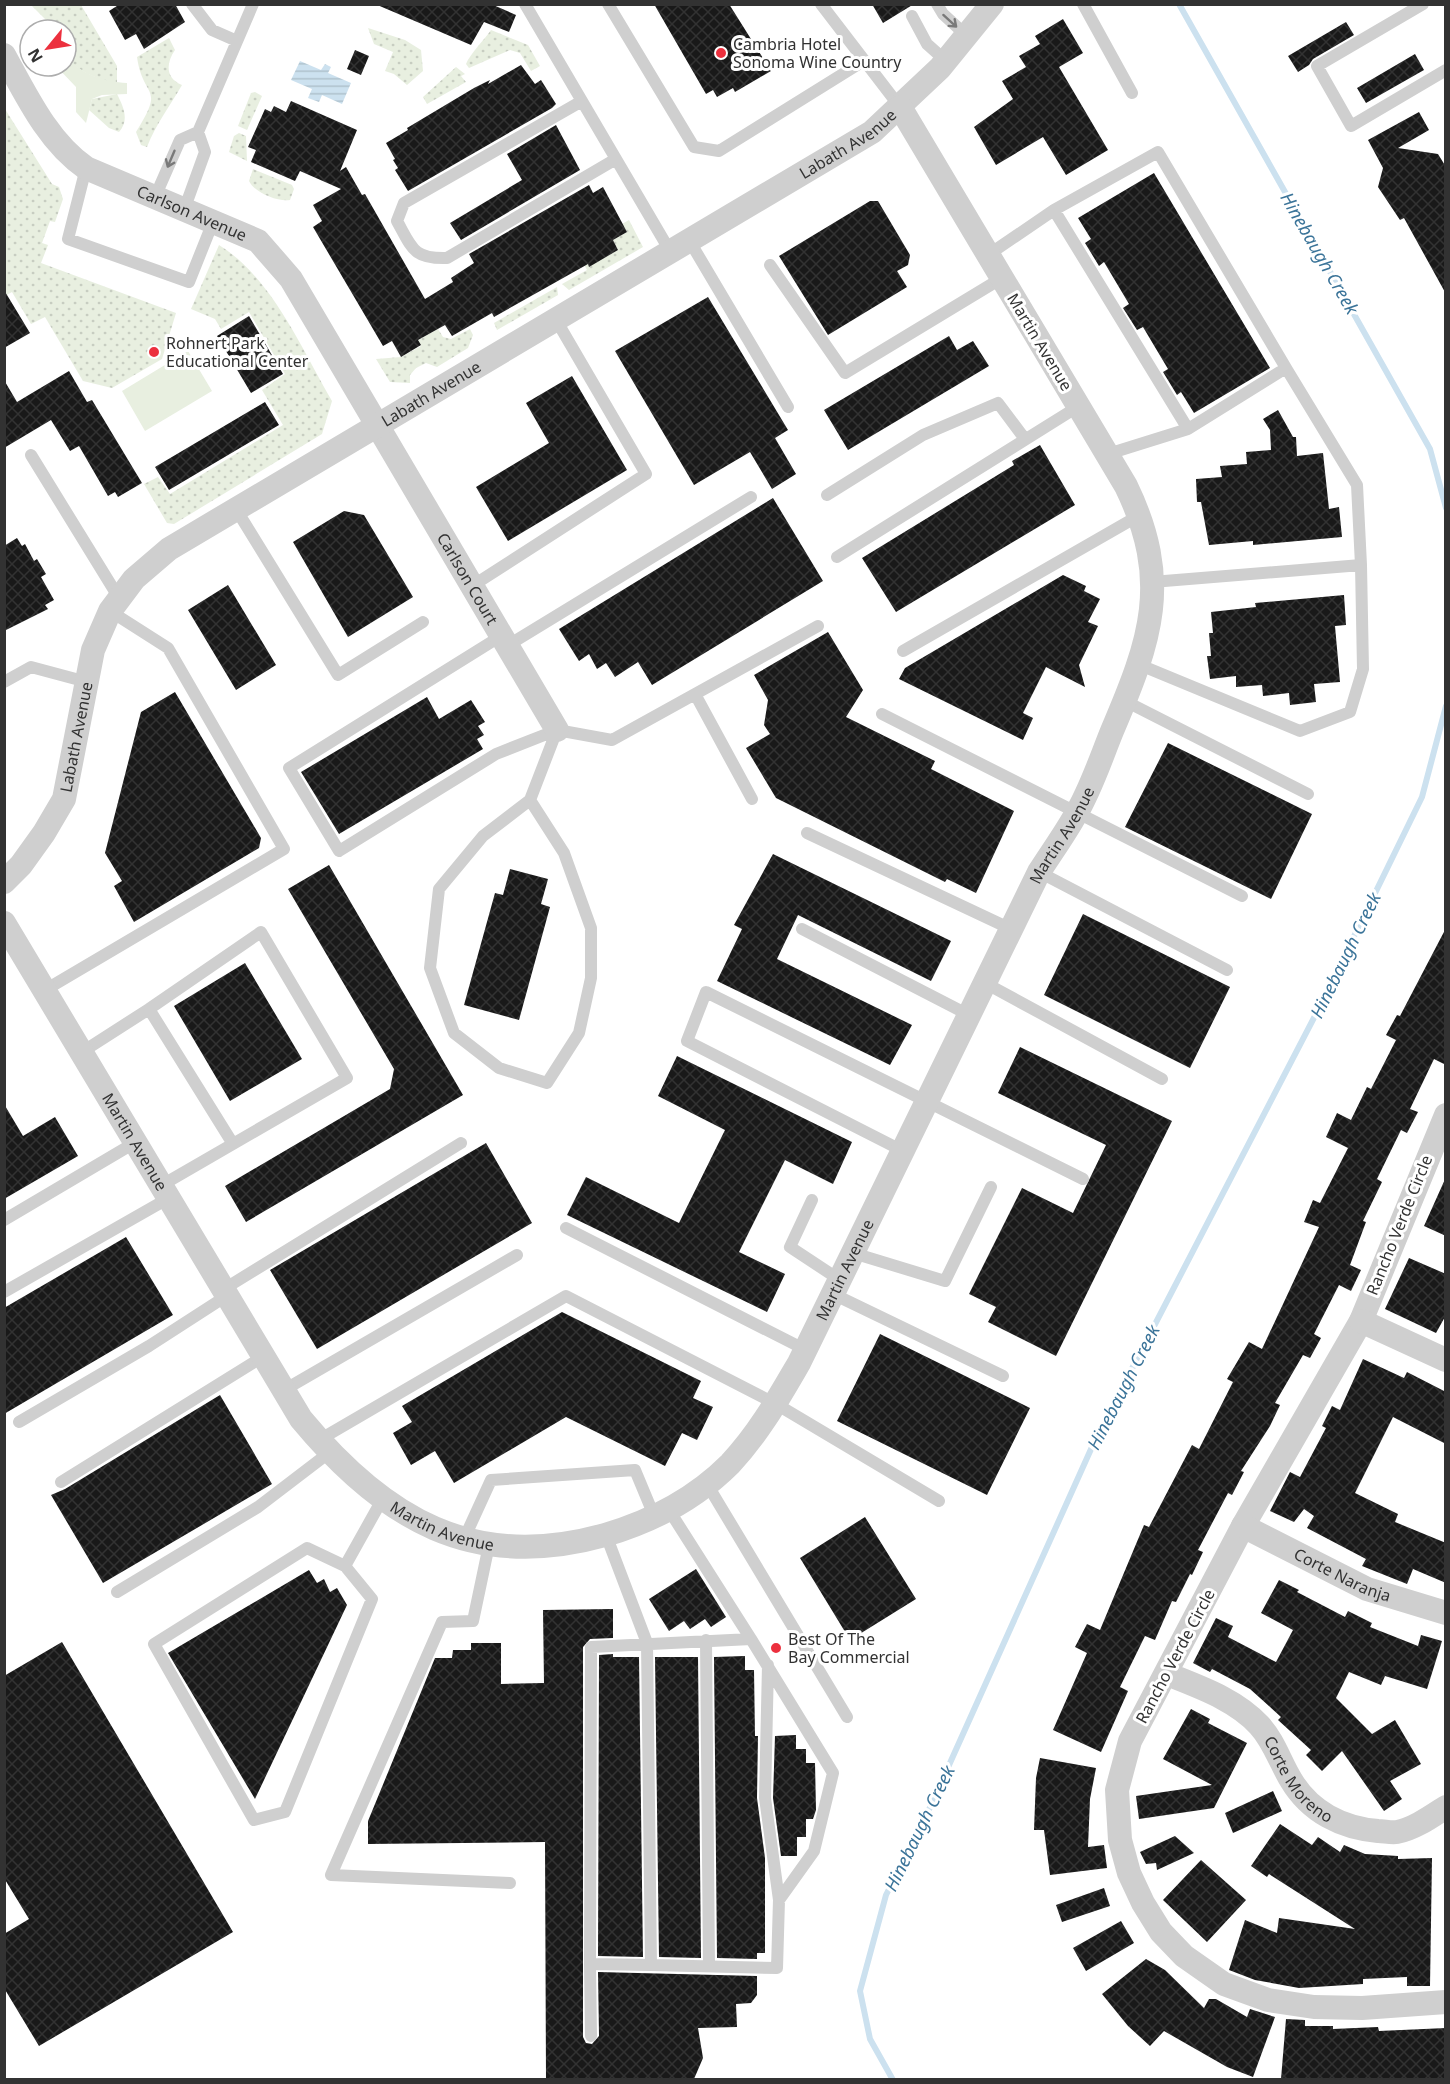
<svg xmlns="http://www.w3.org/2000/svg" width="1450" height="2084" font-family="'Noto Sans',sans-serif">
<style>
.grass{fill:url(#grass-dots)}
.pitch{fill:#e8efe0}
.water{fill:url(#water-rules)}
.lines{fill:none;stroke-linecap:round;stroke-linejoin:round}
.stream{stroke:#cce1ef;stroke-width:6}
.building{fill:url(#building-cross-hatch)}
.service{stroke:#cfcfcf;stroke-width:12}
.minor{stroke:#cfcfcf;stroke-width:24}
.oneway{stroke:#797979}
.poi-dot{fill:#ec303e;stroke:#fff;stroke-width:2}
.labels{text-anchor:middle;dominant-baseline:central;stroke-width:6;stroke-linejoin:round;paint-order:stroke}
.poi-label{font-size:16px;fill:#323232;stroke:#fff;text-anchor:start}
.street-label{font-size:16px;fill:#323232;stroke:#fff}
.water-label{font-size:18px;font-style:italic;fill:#3b7499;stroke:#fff}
</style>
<defs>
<pattern id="grass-dots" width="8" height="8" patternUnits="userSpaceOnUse" patternTransform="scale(1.5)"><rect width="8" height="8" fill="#e8efe0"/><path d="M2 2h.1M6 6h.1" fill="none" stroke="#c7cdc1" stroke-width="1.8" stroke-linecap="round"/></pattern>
<pattern id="water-rules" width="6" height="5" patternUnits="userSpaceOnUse" patternTransform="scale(1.5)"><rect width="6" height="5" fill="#cce1ef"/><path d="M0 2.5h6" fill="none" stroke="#b0c2cd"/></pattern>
<pattern id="building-cross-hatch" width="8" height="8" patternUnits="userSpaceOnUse" patternTransform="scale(1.5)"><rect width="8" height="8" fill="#191919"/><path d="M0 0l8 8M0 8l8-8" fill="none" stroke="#323232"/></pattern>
</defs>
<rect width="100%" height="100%" fill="#fff"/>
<path class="grass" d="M31,5H81L117,66V83C103,82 76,71 68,58C64,51 66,38 66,30H51L48,22Z
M368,28L405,40L421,50L423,71L407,85L394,74L385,71L393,52L374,44Z
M491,30L528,45L540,66L531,71L520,53L510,50L469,68L466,64C470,54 484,40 491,30Z
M169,38L175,50C166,63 165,78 182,85C170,106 156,124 147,147L141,145L136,132C166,84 143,100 137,57Z
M456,67L465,74L461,76L466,82L427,104L423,97Z
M255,92L262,96L247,130L238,126L251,93Z
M117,94C123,106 130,120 119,132L109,128L89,110L92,99Z
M5,109L52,184L59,187L63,199L55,222L50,221L42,243L48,245L41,263L176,313L162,359L112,388L83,381L45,317L31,324L12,292L5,296Z
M239,133L246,136L247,161L229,152L234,136Z
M253,169L292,185L294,189L290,200C277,202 254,192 249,181Z
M629,220L643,247L569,290L562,284L587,270L582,261L585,259L590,266L618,250L613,240L627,232L622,224Z
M219,245C272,278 301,348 332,401L322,434L174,524L167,523L144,484L158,477L170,494L283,425L262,390L285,374L249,312L221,329L215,319L191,309Z
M557,287L558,295L497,330L494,323Z
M438,329L443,337L451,339L470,329L473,335L468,348L437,367L426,363L416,368L410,375V383L390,382L376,359L401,357L421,346L418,340Z"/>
<path class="pitch" d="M66,56C80,74 105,82 127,83V94L102,95L92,99L86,123L76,112V87L56,66H66Z
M188,351L212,391L145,431L122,391Z"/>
<path class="water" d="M300,61L321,70L325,64L331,67L328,73L351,83L342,104L322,95L319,102L308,98L312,89L291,80Z"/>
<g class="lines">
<path class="stream" d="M1179,4L1430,449L1446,508
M893,2080L870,2039L860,1991L886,1895L923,1823L1096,1438L1318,1010L1422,797L1446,706"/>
</g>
<path class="building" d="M120,4H175L185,22L144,49L136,34L125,40L109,11Z
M375,4H491L516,15L509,32L484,22L471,45Z
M654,4H729L771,71L735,92L733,88L717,97L713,90L706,94Z
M872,4H914L883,23Z
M1063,19L1083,53L1059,67L1108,150L1066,175L1043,137L996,165L974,127L1013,99L1002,81L1026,67L1019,56L1040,44L1035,36Z
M1346,22L1354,35L1313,59L1309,65L1298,72L1288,56Z
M355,50L369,56L361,75L347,69Z
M1415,54L1424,70L1366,103L1357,88Z
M521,65L535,84L541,80L556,104L552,108L408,191L395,170L398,168L393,160L395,159L386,143L408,130L407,128L474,88L490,80L488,84Z
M291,101L357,130L340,171L346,167L362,195L365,194L425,299L453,282L451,278L474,263L469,254L589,185L593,193L603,187L627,232L613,240L618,250L589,267L588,264L494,317L492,313L452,336L445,325L418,340L421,345L401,357L392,341L383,346L313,227L322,221L313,205L341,189L300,171L295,181L251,162L256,150L248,147L265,109L271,112L274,106L286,112Z
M1419,112L1429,130L1398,148L1438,154L1446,167V294L1404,218L1400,220L1378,187L1383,168L1368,140Z
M556,125L580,170L461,240L450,223L522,180L507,154Z
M1154,173L1270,368L1194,413L1181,392L1177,395L1163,372L1168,369L1143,327L1137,330L1123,308L1129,304L1104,262L1099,266L1085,243L1091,239L1078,218Z
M870,201H878L910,255L908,265L897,271L907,287L828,335L779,256Z
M4,290L30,333L4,348Z
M708,297L788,430L775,438L796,474L772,489L750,452L694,485L615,351Z
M249,316L283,374L251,393L217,336Z
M949,336L957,350L973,341L989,366L848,450L824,410Z
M69,371L87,402L92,400L142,483L118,497L115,492L108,496L79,446L70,451L51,420L4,448V380L17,402Z
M572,376L627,470L508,541L476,487L549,443L526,403Z
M265,402L279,425L169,490L155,467Z
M1278,410L1293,437H1296L1297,456L1323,453L1329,509L1339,507L1342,537L1253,545V541L1209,545L1201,502H1197L1196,479L1222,477L1220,466L1247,464L1246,452L1271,450L1270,430L1263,419Z
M1040,445L1075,505L896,612L862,558L1014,465L1012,461Z
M773,498L823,581L652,685L638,662L615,677L606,663L597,669L589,654L579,661L559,629Z
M344,511L364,515L413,597L348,637L293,542Z
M17,538L22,546L25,544L34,561L37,559L46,574L41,577L54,600L45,605L48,609L4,631V546Z
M1063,575L1086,586L1084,591L1100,599L1088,622L1098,626L1079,665L1085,687L1046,667L1023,713L1033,718L1023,740L899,679L905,668Z
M228,585L276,665L236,690L188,610Z
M1344,595L1346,625L1335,626L1340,682L1314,684L1316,702L1290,705L1289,693L1263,696L1262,685L1236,687V676L1210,679L1207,656H1211L1209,633H1213L1211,612L1256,607L1255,603Z
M828,632L863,690L846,717L935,761L931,769L1014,811L976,893L947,879L945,882L776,798L746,748L770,734L764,725L768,700L754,675Z
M175,692L261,838L259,848L134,922L114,886L122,881L105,853L141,712Z
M427,697L439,719L471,700L485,722L478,726L484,735L477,739L483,749L339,834L301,772Z
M1168,743L1312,814L1271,899L1125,827Z
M773,854L951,941L931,981L798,915L777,959L912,1025L890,1065L717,981L742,929L734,925Z
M329,865L463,1095L246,1222L225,1186L390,1089L394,1069L288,889Z
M510,869L548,879L541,904L550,907L519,1020L464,1005L495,893L503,895Z
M1083,914L1230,987L1190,1068L1044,995Z
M1446,928V1065L1434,1059L1410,1109L1418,1112L1407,1133L1401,1130L1377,1179L1382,1182L1363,1221L1366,1222L1350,1265L1361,1270L1351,1291L1339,1285L1314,1334L1321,1338L1310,1358L1303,1355L1275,1403L1280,1405L1270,1426L1241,1471L1244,1472L1232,1495L1228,1493L1198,1550L1203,1552L1192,1575L1190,1574L1176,1602L1172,1601L1155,1640L1145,1636L1120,1687L1128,1691L1101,1752L1053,1730L1087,1653L1075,1647L1087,1624L1100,1630L1144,1525L1149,1527L1192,1445L1199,1449L1233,1382L1227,1379L1249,1342L1262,1349L1319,1227L1304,1222L1313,1200L1320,1203L1348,1148L1326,1137L1337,1113L1351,1120L1367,1087L1371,1089L1396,1040L1386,1035L1397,1015L1400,1016Z
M245,963L302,1059L230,1101L174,1006Z
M1020,1047L1172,1121L1056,1356L988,1322L996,1307L969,1294L1022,1188L1073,1213L1106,1145L998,1093Z
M677,1056L852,1142L833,1184L785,1160L739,1252L785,1274L767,1312L567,1215L586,1177L679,1223L725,1130L658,1096Z
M4,1104L23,1136L55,1117L78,1156L4,1199Z
M486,1143L532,1223L317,1349L270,1270Z
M1446,1177V1236L1424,1226Z
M126,1237L173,1315L4,1414V1308Z
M1409,1258L1446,1274V1315L1436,1333L1385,1309Z
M562,1312L701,1381L693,1398L713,1407L697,1440L682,1433L665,1466L566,1417L454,1483L435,1451L411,1465L393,1433L412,1422L402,1406Z
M880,1334L1030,1408L987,1495L837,1421Z
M1363,1359L1404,1378L1407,1372L1446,1392V1444L1393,1417L1355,1493L1398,1514L1395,1522L1446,1543V1583L1413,1569L1407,1584L1362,1566L1366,1559L1307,1528L1314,1516L1304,1509L1294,1522L1270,1511L1290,1472L1300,1477L1326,1428L1322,1426L1332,1406L1340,1410Z
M220,1395L272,1484L103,1583L51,1495L65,1489Z
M865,1517L916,1599L850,1640L800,1558Z
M696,1569L726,1617L711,1627L705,1619L690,1629L684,1621L669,1631L649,1599Z
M309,1570L317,1583L324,1579L330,1592L337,1588L347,1605L255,1799L168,1653Z
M1279,1580L1299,1590L1297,1592L1345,1617L1348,1611L1372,1623L1370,1627L1418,1646L1421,1635L1442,1641L1427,1689L1385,1676L1381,1685L1349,1672L1336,1698L1372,1734L1395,1720L1421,1764L1390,1781L1402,1799L1384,1811L1342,1751L1322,1771L1306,1755L1311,1750L1278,1720L1281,1717L1250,1689L1212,1669L1210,1672L1193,1663L1216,1618L1233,1626L1228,1637L1276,1662L1293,1630L1261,1613Z
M613,1609V1638L590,1639L583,1647V2037L586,2043L592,2044L599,2036L598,1972L757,1976V1995L751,2003L736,2004L737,2027L698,2028L703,2058L694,2079H546L545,1842L368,1844V1821L435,1658H452L453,1650H471V1643H501V1684L544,1683L543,1610Z
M62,1642L233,1932L39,2046L4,1988V1934L29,1919L4,1878V1676Z
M613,1654V1657H639L643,1957L598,1956L599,1655Z
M745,1656V1670H754L755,1736H758L757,1798L765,1858V1953H757V1959L717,1958L714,1657Z
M655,1657H698L701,1958L659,1957Z
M1191,1709L1210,1719L1208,1723L1247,1743L1214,1808L1139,1819L1136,1796L1212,1785L1163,1759Z
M796,1735V1749H806V1763H815L816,1810L813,1819H806V1837H797V1856H781L773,1798L775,1736Z
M1040,1758L1096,1768L1090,1799L1088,1847L1104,1845L1107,1868L1050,1875L1044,1830H1034L1036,1778Z
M1273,1791L1282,1811L1233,1833L1225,1813Z
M1280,1824L1312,1845L1318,1837L1340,1852L1344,1845L1365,1854L1398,1856V1859L1432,1858L1430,1986H1407V1977L1363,1979V1984L1299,1988L1255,1980L1229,1970L1245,1920L1277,1933L1279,1918L1355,1929L1269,1874L1267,1877L1251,1866Z
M1175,1836L1194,1853L1157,1870L1156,1863L1146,1864L1140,1852Z
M1201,1860L1246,1900L1207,1942L1163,1900Z
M1104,1888L1110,1906L1062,1922L1056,1905Z
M1121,1921L1134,1943L1086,1971L1073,1948Z
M1146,1959L1165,1970L1204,2008L1209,1999H1216L1247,2017L1250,2009L1275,2017L1253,2077L1227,2067L1164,2031L1150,2046L1128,2026L1102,1994Z
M1286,2019L1305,2020V2026H1333V2029L1378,2027L1379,2031L1446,2028V2079H1281Z"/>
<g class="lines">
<path class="service" d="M192,4L212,30L237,41
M525,4L670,251
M608,4L694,147L719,151L862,62
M821,4L900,107
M937,4L943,14L967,36
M1083,4L1132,93
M1423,4L1317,66L1351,126L1446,70
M912,16L927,44L946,61
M582,101L404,203L397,221C412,248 413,259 447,258L616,159
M86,168L68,239L189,282L213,222
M155,197L180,140L198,132
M184,210L205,152L198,132L253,4
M1054,210L1158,152L1286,368
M689,240L788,407
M988,255L1054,210L1188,429
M770,265L845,373L1002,278
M1108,454L1188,429L1286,368L1357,485L1361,565L1152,582
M31,455L119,598
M827,495L923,435L998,403L1025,439
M236,509L338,675L423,622
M837,557L1079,406
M472,586L646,474L555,318
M501,636L289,768L339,851L496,754L557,730L612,740L818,626
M507,646L751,497
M903,651L1140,515
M1140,665L1300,731L1350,712L1363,669L1361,565
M4,682L31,667L87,682
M695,694L752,799
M1125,701L1308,794
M882,714L1242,896
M530,800L564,853L591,928V978L579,1033L547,1083L499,1068L454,1033L430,968L439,889L483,836L530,800L557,730
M807,833L1011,929
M1039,872L1227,970
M802,929L969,1015
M985,983L1162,1079
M45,990L284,849L168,648L110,611
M82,1052L149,1009
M903,1151L687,1041L706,992L1083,1179
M162,1185L347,1078L261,932L149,1009L233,1144
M812,1200L790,1247L840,1280
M4,1220L136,1142
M566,1228L806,1350
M853,1253L945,1281L991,1187
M224,1289L461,1143
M4,1292L169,1198
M833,1294L1003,1376
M284,1390L517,1255
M19,1422L149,1346L228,1295
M319,1440L566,1296L776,1404L939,1501
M61,1482L264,1356
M707,1484L847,1717
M669,1510L751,1639
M606,1535L647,1643L651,1965L590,1964L591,1647L751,1639L833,1773L814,1851L779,1900L777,1968L651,1965
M464,1539L491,1480L635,1470L655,1518
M489,1545L473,1621L442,1622L331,1875L510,1883
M345,1566L372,1599L285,1812L254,1820L154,1644L307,1548L345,1566L383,1498
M117,1592L258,1507L330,1452
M706,1640L709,1966
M768,1665L765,1798L779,1900
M590,1964L591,2036"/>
<g class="minor">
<path id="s1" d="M4,55C26,95 48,142 86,168L258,241L291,279L557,730"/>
<path id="s2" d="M4,882L21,865L44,833L64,799L93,650L110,611L134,579L169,549L872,132L940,68L992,4"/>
<path id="s3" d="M4,923L301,1419C384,1519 473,1572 605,1535C653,1521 695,1499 730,1464C759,1433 778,1399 799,1363L1039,872C1051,853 1065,834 1076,814C1091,789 1101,758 1112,731C1151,640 1172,581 1126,486L900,107"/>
<path d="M1446,1115L1361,1321L1243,1526L1130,1741L1117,1790L1120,1840L1129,1873L1143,1903L1161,1932L1184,1956L1224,1984L1268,2000L1314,2007L1362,2008L1446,2002"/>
<path d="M1361,1321L1446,1360"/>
<path id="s4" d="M1243,1526L1367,1589L1446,1613"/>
<path id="s5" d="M1167,1674C1199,1687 1235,1699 1259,1725C1274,1741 1280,1762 1291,1780C1310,1812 1342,1828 1378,1831C1384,1831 1391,1833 1397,1832C1414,1829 1432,1816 1446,1807"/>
</g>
</g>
<defs><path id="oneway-shaft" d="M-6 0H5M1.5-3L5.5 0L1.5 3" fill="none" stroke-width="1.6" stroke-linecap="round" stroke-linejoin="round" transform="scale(1.5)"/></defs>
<g class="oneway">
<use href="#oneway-shaft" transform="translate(950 21) rotate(42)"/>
<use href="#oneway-shaft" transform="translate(171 159) rotate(113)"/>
</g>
<g class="poi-dot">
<circle cx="721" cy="53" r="6"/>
<circle cx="154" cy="352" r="6"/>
<circle cx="776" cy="1648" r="6"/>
</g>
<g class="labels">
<g class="poi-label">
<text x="733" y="44">Cambria Hotel<tspan x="733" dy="18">Sonoma Wine Country</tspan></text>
<text x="166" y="343">Rohnert Park<tspan x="166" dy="18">Educational Center</tspan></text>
<text x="788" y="1639">Best Of The<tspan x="788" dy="18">Bay Commercial</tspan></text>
</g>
<g class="street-label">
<text stroke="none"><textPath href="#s2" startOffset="1174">Labath Avenue</textPath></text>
<text stroke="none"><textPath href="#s1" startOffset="256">Carlson Avenue</textPath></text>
<text transform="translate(1040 342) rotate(59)">Martin Avenue</text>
<text stroke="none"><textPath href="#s2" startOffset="688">Labath Avenue</textPath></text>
<text stroke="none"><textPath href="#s1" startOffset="726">Carlson Court</textPath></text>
<text stroke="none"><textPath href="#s2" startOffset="166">Labath Avenue</textPath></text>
<text stroke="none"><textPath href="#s3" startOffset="1784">Martin Avenue</textPath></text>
<text stroke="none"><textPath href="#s3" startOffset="255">Martin Avenue</textPath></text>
<text transform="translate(1399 1225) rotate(-68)">Rancho Verde Circle</text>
<text stroke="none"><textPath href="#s3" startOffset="1298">Martin Avenue</textPath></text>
<text stroke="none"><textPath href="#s3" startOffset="759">Martin Avenue</textPath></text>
<text stroke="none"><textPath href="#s4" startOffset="111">Corte Naranja</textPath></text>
<text transform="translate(1175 1656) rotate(-62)">Rancho Verde Circle</text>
<text stroke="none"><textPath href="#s5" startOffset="174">Corte Moreno</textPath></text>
</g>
<g class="water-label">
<text transform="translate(1320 253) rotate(60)">Hinebaugh Creek</text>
<text transform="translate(1345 955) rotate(-64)">Hinebaugh Creek</text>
<text transform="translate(1123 1387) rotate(-63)">Hinebaugh Creek</text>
<text transform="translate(919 1828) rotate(-64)">Hinebaugh Creek</text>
</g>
</g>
<rect width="1450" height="2084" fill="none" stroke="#323232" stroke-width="12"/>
<g transform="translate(48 48) rotate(240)"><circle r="28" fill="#ffffff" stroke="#adadad" stroke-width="1.5"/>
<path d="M0-4.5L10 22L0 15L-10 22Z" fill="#ec303e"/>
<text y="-9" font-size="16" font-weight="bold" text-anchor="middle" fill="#323232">N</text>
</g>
</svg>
